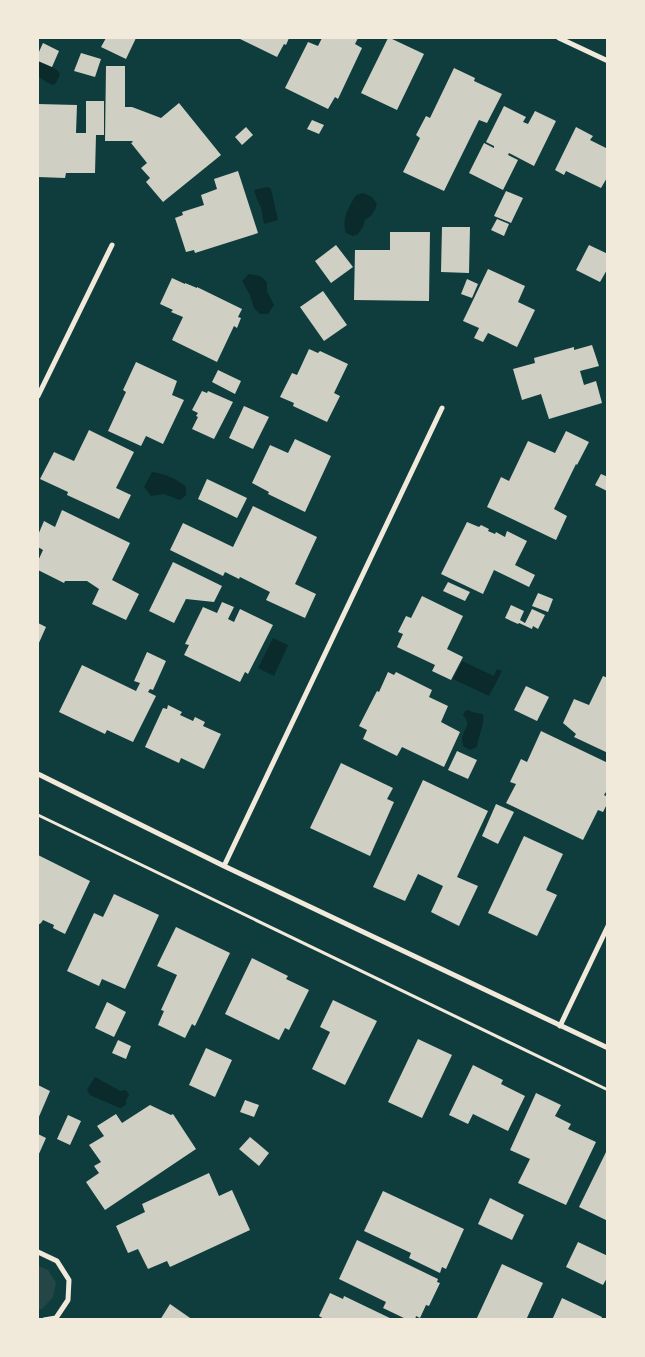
<svg xmlns="http://www.w3.org/2000/svg" width="645" height="1357" font-family="Roboto,sans-serif">
<style>
.green{fill:#244646}
.water{fill:#0a2a2b}
.building{fill:#cfcfc3}
.lines{fill:none;stroke-linecap:round;stroke-linejoin:round}
.path{stroke:#f1e9da;stroke-width:3}
.minor{stroke:#f1e9da;stroke-width:5}
</style>
<rect width="100%" height="100%" fill="#0f3d3e"/>
<path class="green" d="M38,1266L48,1270L56,1283L53,1297L42,1309H38Z"/>
<path class="water" d="M38,59L57,70L60,74L56,83L53,85L46,82L38,76Z
M268,187L271,189L278,220L264,224L261,207L258,202L254,190Z
M363,193L372,197L377,204C375,211 372,216 365,220L363,227L358,234L353,236L346,233C341,219 349,207 356,195Z
M249,274L260,276L267,282V291L274,305L268,314H260L254,308L250,295L242,281Z
M152,472C165,474 176,478 186,487V495L180,500L164,494L151,496L144,487Z
M273,638L288,645L274,676L258,668Z
M462,661L494,676L497,669L502,671L489,696L453,679Z
M468,710C472,713 478,713 483,714C485,725 478,736 477,747L470,750L463,746C463,744 462,740 462,738C464,727 472,725 463,715L465,711Z
M95,1077L120,1091L126,1090L129,1095L126,1100V1105L120,1108L90,1095L87,1090Z"/>
<path class="building" d="M106,38H136L126,59L101,47Z
M238,38H289L286,45L284,44L277,57Z
M322,38H358L355,44L362,48L338,99L335,97L328,109L285,88L308,42L318,46Z
M388,38H390L424,54L397,110L361,93Z
M43,43L59,51L52,67L38,61V54Z
M81,53L101,59L95,77L74,71Z
M106,66H125V107H132L161,118L179,103L221,155L163,202L146,182L150,178L141,168L147,163L131,143L133,142L132,141H105Z
M454,68L475,78L474,81L502,94L487,123L479,120L444,191L403,172L420,138L416,135L426,116L430,118Z
M86,101H104V135H96L95,173H66L65,178L38,177V104L77,105L76,133H86Z
M504,106L526,117L523,122L528,124L535,111L556,121L534,166L509,153L508,155L518,160L503,190L469,173L484,143L494,148V146L486,142Z
M312,120L324,125L319,134L307,129Z
M246,127L253,135L242,145L235,137Z
M576,127L593,136L590,140L608,149V176L601,188L566,171L564,175L555,170Z
M238,171L258,233L195,253L194,250L186,252L175,218L183,215L182,212L204,205L201,195L217,189L214,179Z
M506,191L523,198L511,223L494,216Z
M497,219L509,224L504,236L491,230Z
M442,227H470L469,273L441,272Z
M390,232H430L429,301L354,300L355,250H390Z
M336,245L353,267L331,283L315,261Z
M589,245L608,254V268L600,282L576,270Z
M488,269L525,286L518,302L535,310L517,347L488,333L483,342L474,338L479,328L463,321Z
M172,278L185,284V283L197,288V287L242,309L238,317L241,318L237,328L234,326L217,362L172,340L183,317L171,312L173,310L160,304Z
M467,279L478,284L472,298L461,294Z
M323,291L347,325L324,341L300,307Z
M592,345L599,366L580,371L584,385L596,381L602,403L549,419L541,394L522,400L513,369L535,363L534,358L574,347V350Z
M309,349L318,353L320,351L348,364L334,393L340,396L327,422L293,406L294,403L280,397L292,373L297,375Z
M136,362L177,381L172,395L184,400L163,444L146,436L141,446L108,431L126,392L123,390Z
M218,370L241,381L235,394L212,382Z
M202,391L207,393L208,391L233,402L214,439L192,429L198,417L196,416L198,413L192,410Z
M244,406L269,417L253,449L229,438Z
M89,430L134,452L116,488L131,495L119,519L67,495L68,492L40,479L54,452L74,461Z
M566,431L589,442L577,465L576,464L554,509L567,516L556,540L487,507L501,477L509,481L528,441L555,453Z
M295,439L331,456L305,512L268,494L269,492L252,483L270,445L288,453Z
M601,474L608,477L607,491L595,485Z
M207,479L247,498L237,518L198,499Z
M253,506L317,537L295,584L316,594L305,618L266,600L270,592L240,577L239,579L225,572L223,576L170,550L183,523L233,547Z
M62,510L130,543L112,580L139,594L126,620L92,604L99,589L87,581H65L64,583L38,570V561L43,550L38,547V535L44,521L55,527Z
M467,522L479,527L481,525L489,529L488,531L495,534L496,532L505,537L507,531L527,541L515,565L535,575L529,587L494,570L483,594L441,574Z
M173,562L222,586L214,602L186,599L174,623L149,611Z
M448,582L470,592L465,601L443,591Z
M538,593L553,599L548,612L532,606Z
M422,596L463,616L447,649L463,657L451,680L432,671L435,665L397,647L403,634L398,632L406,616L411,618Z
M222,602L234,607L228,619L234,622L240,609L273,625L248,674L245,672L240,682L184,655L189,645L185,644L203,607L217,613Z
M511,605L524,611L520,620L525,623L532,609L545,615L538,629L533,626L532,629L519,623L518,624L505,618Z
M38,623L46,627L38,645Z
M147,652L166,661L153,690L150,689L148,692L156,696L133,742L107,730L105,734L59,712L82,665L136,691L140,683L134,681Z
M388,672L394,675L396,672L432,690L429,697L448,706L441,722L460,732L444,767L402,747L397,756L363,739L367,730L359,726L377,691L379,692Z
M603,676L608,678V753L574,737L576,734L563,723L574,699L589,705Z
M526,686L549,697L537,721L514,710Z
M168,705L182,712L180,715L193,721L195,717L205,722L203,726L221,734L204,769L181,758L179,763L145,747L163,708L167,709Z
M541,731L608,763V789L604,795L608,797V802L603,812L598,810L583,840L506,803L516,784L510,782L521,759L527,762Z
M457,751L477,760L468,779L448,770Z
M341,763L393,788L387,799L394,802L370,856L310,828Z
M423,780L488,811L457,877L478,886L459,926L431,912L443,886L418,874L405,901L373,887Z
M496,804L514,812L498,844L482,836Z
M524,836L563,854L546,890L557,895L537,936L488,913Z
M38,855L90,881L65,934L53,928L54,925L43,920L41,923L38,925Z
M114,894L159,915L125,989L102,979L99,986L67,971L94,913L103,917Z
M176,927L230,953L195,1026L192,1024L185,1038L158,1025L164,1011L161,1010L177,975L157,966Z
M252,958L288,976L286,979L309,990L289,1030L285,1028L279,1040L225,1014Z
M333,1000L377,1021L345,1085L312,1069L330,1032L320,1027Z
M107,1002L126,1012L114,1037L95,1028Z
M418,1039L452,1055L422,1118L388,1102Z
M118,1040L131,1046L126,1059L112,1053Z
M206,1048L232,1060L215,1097L189,1085Z
M473,1065L503,1080L501,1084L525,1096L508,1131L473,1114L468,1124L449,1115Z
M38,1085L50,1091L38,1119Z
M536,1093L561,1105L555,1116L571,1124L568,1129L596,1142L566,1205L518,1183L530,1159L510,1150Z
M245,1100L259,1105L254,1117L240,1112Z
M150,1105L171,1115L173,1114L196,1149L105,1210L86,1182L99,1173L94,1166L101,1162L89,1145L104,1136L97,1126L116,1114L122,1123Z
M68,1115L81,1121L70,1145L57,1139Z
M38,1134L46,1138L38,1156Z
M250,1137L269,1153L259,1166L239,1149Z
M608,1148V1221L579,1207Z
M209,1173L219,1196L232,1190L250,1230L170,1267L167,1261L148,1269L138,1249L128,1253L116,1226L145,1212L142,1204Z
M383,1191L464,1229L446,1269L442,1267L440,1273L409,1258L411,1253L364,1231Z
M490,1198L524,1215L512,1240L478,1224Z
M357,1240L438,1279L437,1282L440,1283L429,1306L426,1305L420,1318L416,1316L415,1320H408L383,1308L386,1302L339,1279Z
M578,1242L608,1256V1276L603,1285L566,1267Z
M502,1264L543,1283L526,1320H476Z
M330,1293L343,1299L344,1296L394,1320H326L319,1316Z
M562,1298L602,1317L601,1320H552Z
M170,1304L193,1320H160Z"/>
<g class="lines">
<path class="path" d="M38,815L608,1090"/>
<path class="minor" d="M559,38L608,61
M38,396L112,245
M38,774L224,866L608,1048
M224,866L442,408
M560,1026L608,926
M38,1252L57,1261L69,1280L68,1300L56,1318L44,1320"/>
</g>
<rect width="645" height="1357" fill="none" stroke="#f1e9da" stroke-width="78"/>
</svg>
